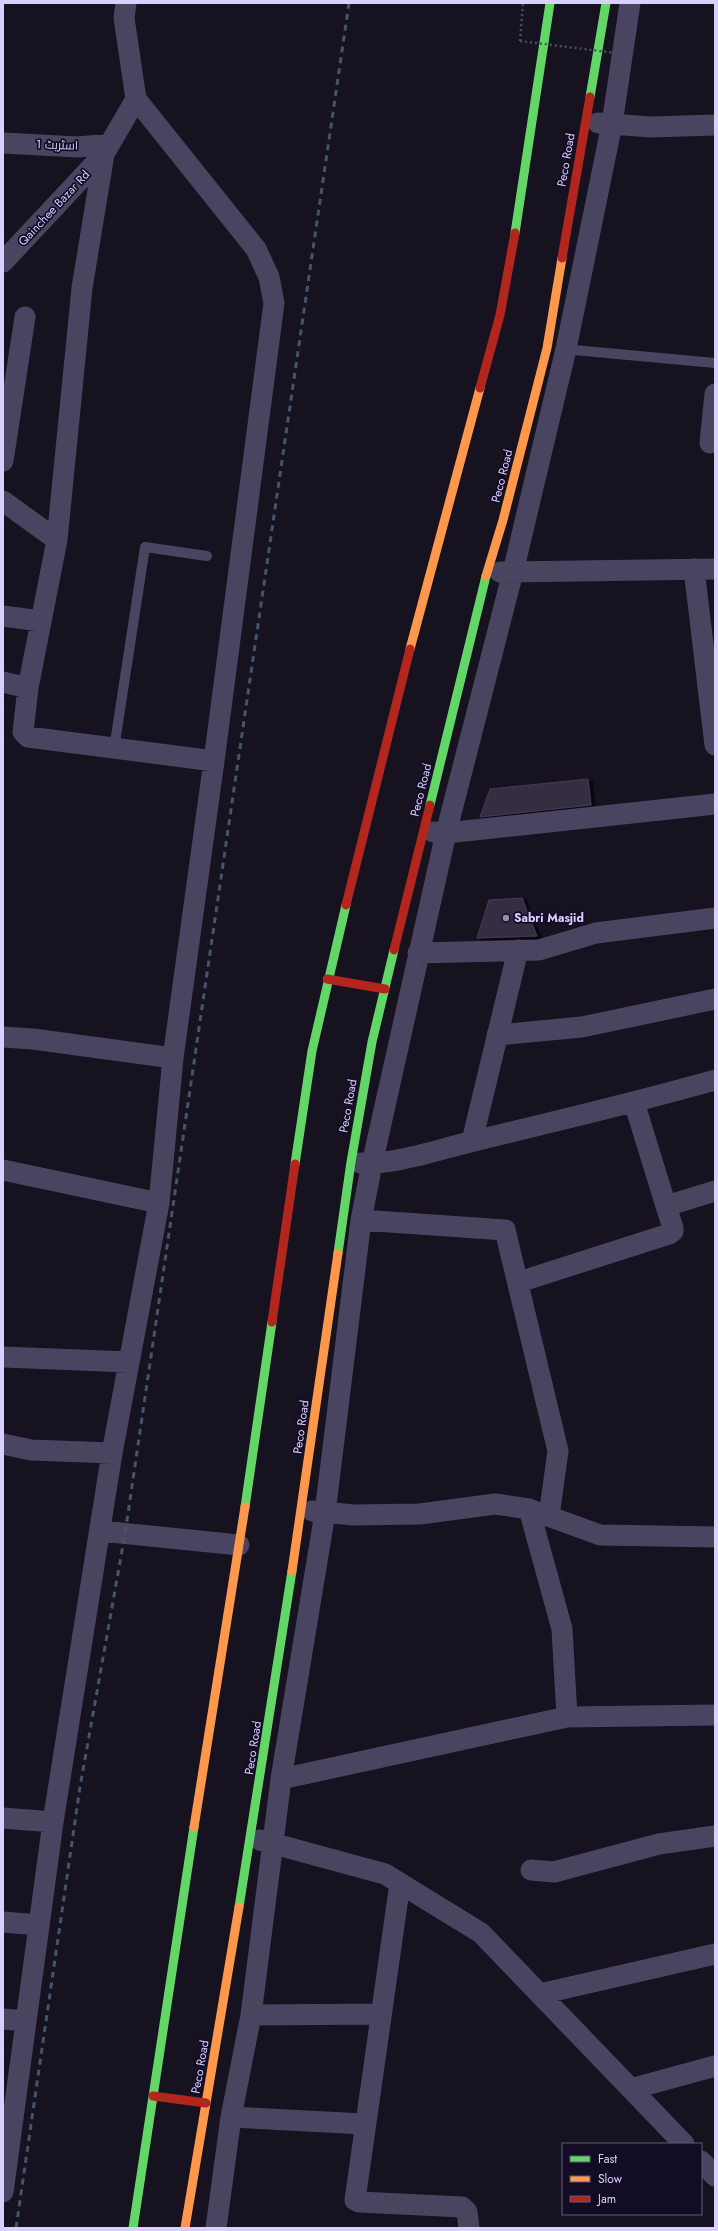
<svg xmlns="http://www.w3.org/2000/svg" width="718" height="2231" font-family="Jost,Cairo,sans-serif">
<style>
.building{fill:#342f42;stroke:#433c54;filter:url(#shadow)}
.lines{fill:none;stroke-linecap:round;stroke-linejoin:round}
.path{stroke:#445162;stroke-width:2.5;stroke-dasharray:2 3;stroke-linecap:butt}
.lane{stroke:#494561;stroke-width:10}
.street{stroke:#494561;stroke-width:21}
.fast{stroke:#63d668;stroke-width:9}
.slow{stroke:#ff974d;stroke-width:9}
.jam{stroke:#b3261e;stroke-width:9}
.rail{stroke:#43546b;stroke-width:3;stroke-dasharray:6 5;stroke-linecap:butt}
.path-bridge{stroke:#445162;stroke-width:2.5;stroke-dasharray:2 3;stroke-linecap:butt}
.poi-dot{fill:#958eb1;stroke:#130c25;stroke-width:1.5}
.labels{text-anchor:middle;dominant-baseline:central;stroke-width:3.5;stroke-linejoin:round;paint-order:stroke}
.street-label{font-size:12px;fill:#dad0ff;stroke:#130c25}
.poi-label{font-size:12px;font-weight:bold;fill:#dad0ff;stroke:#130c25;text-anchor:start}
</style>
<defs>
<filter id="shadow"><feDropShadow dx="4.5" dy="2.5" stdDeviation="0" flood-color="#0009"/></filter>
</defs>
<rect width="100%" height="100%" fill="#16121f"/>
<path class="building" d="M588,779L591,805L480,817L490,789Z
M522,898L537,936L477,938L489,900Z"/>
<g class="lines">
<path class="path" d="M520,41L523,3"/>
<path class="lane" d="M563,349L715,363
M114,749L145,547L207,556"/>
<path class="street" d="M126,3L124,18L136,99
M136,99L104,154L82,288L57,540L28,688L23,732L28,737L214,761
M598,123L651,127L715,125
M3,143L78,147L110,144
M3,262L104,154
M710,443L715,394
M3,461L25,317
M3,501L57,540
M694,569L715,745
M500,572L715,569
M3,616L41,621
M3,682L28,688
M433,832L446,833L715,804
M418,953L539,950L596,933L715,918
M497,1035L582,1027L715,999
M3,1037L33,1039L173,1058
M634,1102L666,1206
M472,1141L518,950
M360,1163C390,1166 440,1149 470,1142C552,1122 634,1103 715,1080
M3,1170L159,1203
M361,1220L505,1230L558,1451L549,1516
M519,1282L669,1234L673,1231V1228L666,1206L715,1191
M3,1357L129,1362
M3,1444L31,1450L112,1453
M529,1509L562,1629L567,1717
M312,1511L354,1515L420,1514L495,1504L529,1509L600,1535L715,1537
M101,1531L239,1545
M281,1779L325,1513L361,1220L372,1164L446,833L513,572L566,349L612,124L630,3
M3,1818L53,1822
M260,1840L385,1874L481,1933L684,2144
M531,1870L554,1872L659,1844L715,1836
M400,1883L355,2200L359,2202L462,2207L467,2212L469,2228
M3,1922L39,1925
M540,1994L715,1954
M251,2015L381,2014
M3,2019L26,2021
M631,2089L715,2066
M231,2117L364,2124
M701,2161L715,2176
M3,2192L53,1822L112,1453L159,1203L173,1058L214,761L274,303L269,277L256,249L136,99
M216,2228L231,2117L251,2015L281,1779L567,1717L715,1715"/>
<path class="fast" d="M590,97L606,3
M515,233L550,3
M430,805L486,576
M295,1164L312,1051L346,905
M338,1253L351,1162L372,1042L394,950
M245,1507L272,1322
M239,1907L292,1571
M133,2228L194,1827"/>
<path class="slow" d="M486,576L503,520L547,348L562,258
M410,649L480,388
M292,1571L338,1253
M194,1827L245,1507
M185,2228L239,1907"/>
<path class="jam" d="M562,258L590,97
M480,388L500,315L515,233
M346,905L410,649
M394,950L430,805
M327,979L385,989
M272,1322L295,1164
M153,2096L206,2103"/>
<path class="rail" d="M16,2228L80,1787L125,1534L349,3"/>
<path class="path-bridge" d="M520,41L616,53"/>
</g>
<circle class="poi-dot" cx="506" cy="918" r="4"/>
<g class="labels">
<g class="street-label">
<text transform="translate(57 145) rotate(2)">اسٹریٹ 1</text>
<text transform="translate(566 160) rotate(-80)">Peco Road</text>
<text transform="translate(54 208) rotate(-47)">Qainchee Bazar Rd</text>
<text transform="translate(502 476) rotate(-76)">Peco Road</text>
<text transform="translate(421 790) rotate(-76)">Peco Road</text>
<text transform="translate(348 1106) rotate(-80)">Peco Road</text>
<text transform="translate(301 1427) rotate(-82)">Peco Road</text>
<text transform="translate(253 1748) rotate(-81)">Peco Road</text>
<text transform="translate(200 2067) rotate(-80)">Peco Road</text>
</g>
<g class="poi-label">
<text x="514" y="918">Sabri Masjid</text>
</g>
</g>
<rect width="718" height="2231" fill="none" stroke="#dad0ff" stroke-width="8"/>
<rect x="562" y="2143" width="140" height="72" fill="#130c25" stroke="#635a7c"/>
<rect x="570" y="2156" width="20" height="6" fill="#63d668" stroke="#635a7c"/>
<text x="598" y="2163" font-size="12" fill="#dad0ff">Fast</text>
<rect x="570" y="2176" width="20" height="6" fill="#ff974d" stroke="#635a7c"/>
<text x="598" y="2183" font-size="12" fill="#dad0ff">Slow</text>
<rect x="570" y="2196" width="20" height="6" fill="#b3261e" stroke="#635a7c"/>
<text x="598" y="2203" font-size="12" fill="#dad0ff">Jam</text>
</svg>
